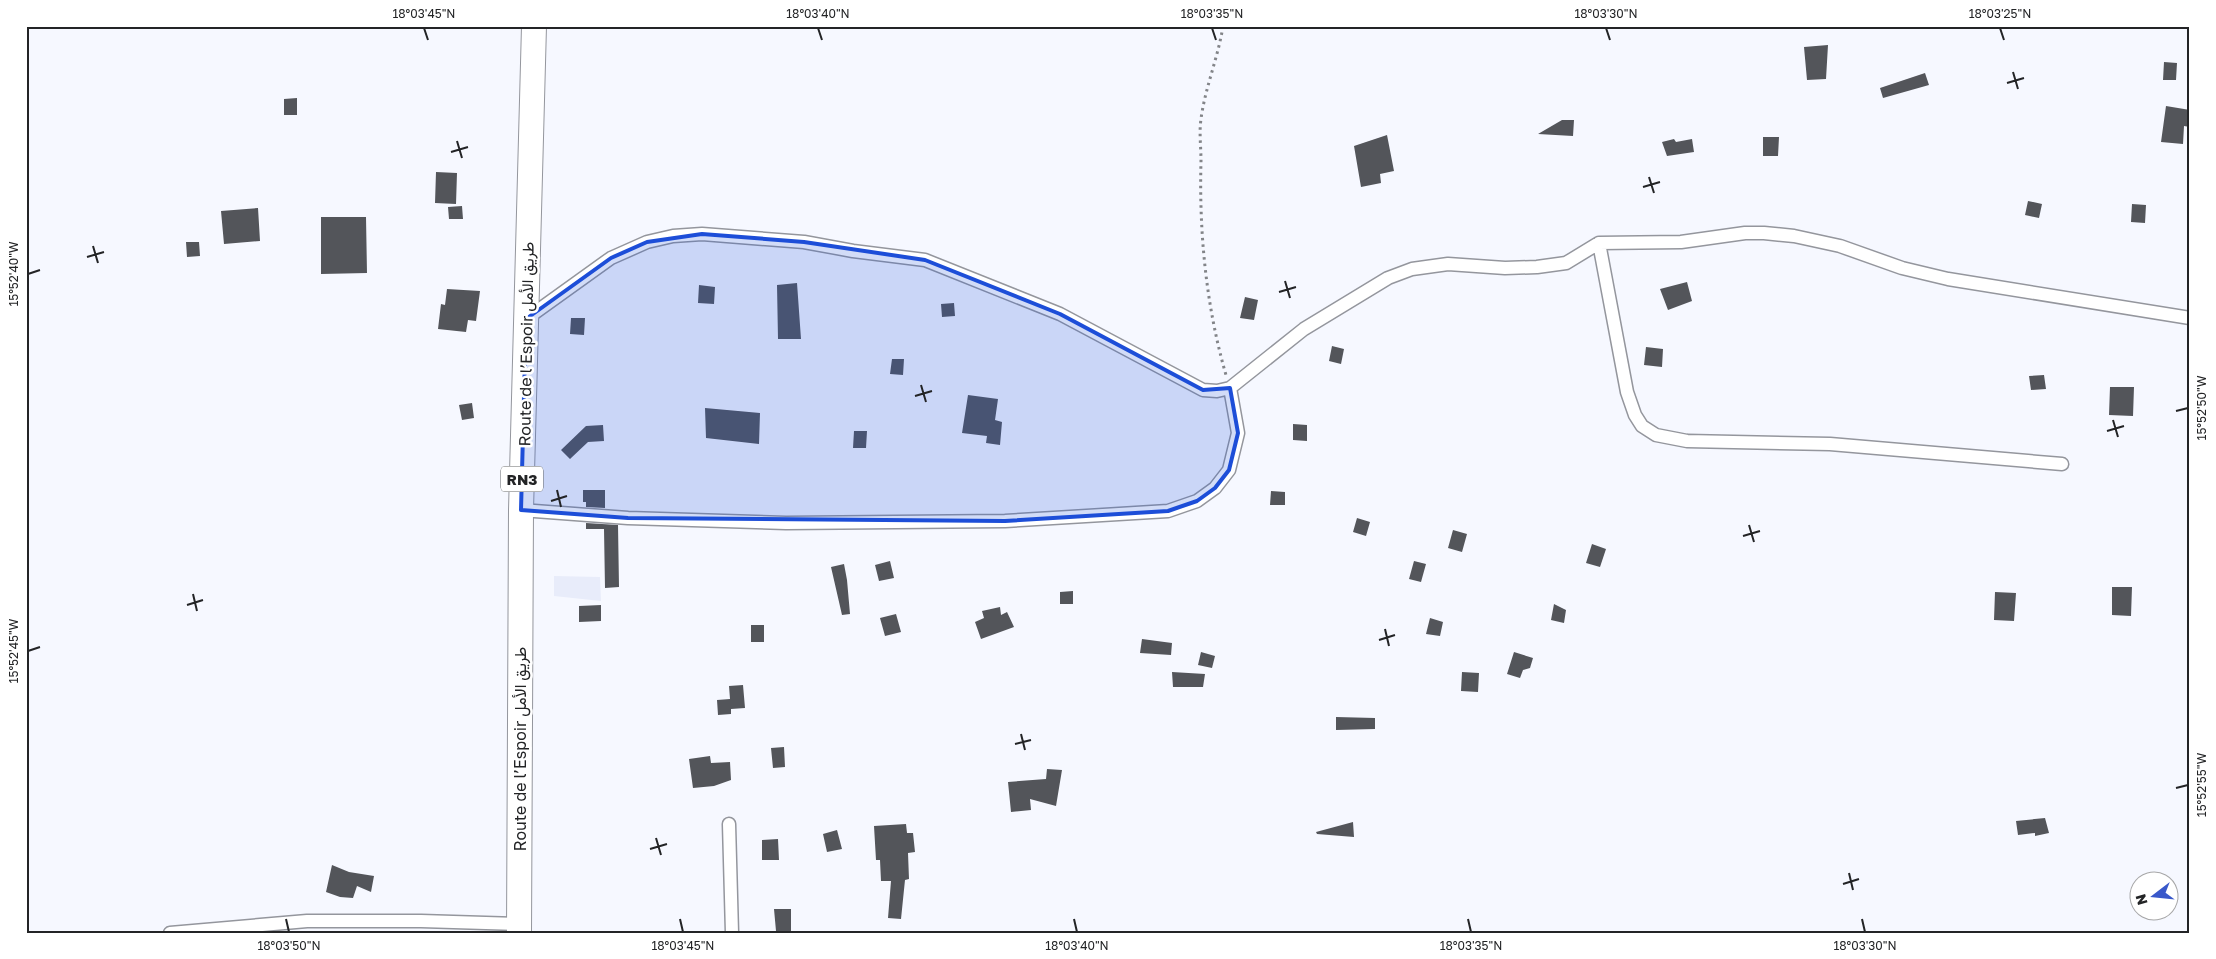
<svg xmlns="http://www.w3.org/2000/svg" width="2216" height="959" font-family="'Golos Text',Vazirmatn,sans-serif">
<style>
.built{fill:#e8ecfa}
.building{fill:#53555a}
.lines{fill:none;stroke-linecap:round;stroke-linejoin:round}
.street-casing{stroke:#94969d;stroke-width:15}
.highway-casing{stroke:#94969d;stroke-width:26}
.path{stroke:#828488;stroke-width:3;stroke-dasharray:2.5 4;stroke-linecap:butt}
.street{stroke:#fff;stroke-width:12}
.highway{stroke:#fff;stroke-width:24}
.marked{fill:#1d4ed8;fill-opacity:0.2;stroke:#1d4ed8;stroke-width:4;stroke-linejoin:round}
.ticks{fill:none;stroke:#232426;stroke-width:2}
.labels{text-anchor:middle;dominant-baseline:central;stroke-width:5;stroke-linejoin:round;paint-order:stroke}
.shield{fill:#fff;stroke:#656667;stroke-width:1}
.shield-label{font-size:15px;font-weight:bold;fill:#232426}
.street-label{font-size:16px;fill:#232426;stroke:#fff}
.neatline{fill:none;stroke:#232426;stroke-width:2}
.ticks-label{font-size:12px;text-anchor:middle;fill:#232426}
</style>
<rect width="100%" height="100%" fill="#f6f8ff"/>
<path class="built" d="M554,576L600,577L601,601L554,596Z"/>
<path class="building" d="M1828,45L1826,79L1807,80L1804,47Z
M2164,62L2177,63L2176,80H2163Z
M1925,73L1929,85L1883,98L1880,88Z
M297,98V115H284V99Z
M2166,106L2190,110V127L2184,126L2183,144L2161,142Z
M1562,120H1574L1573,136L1538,134Z
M1387,135L1394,171L1380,174L1381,183L1361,187L1354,146Z
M1763,137H1779L1778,156H1763Z
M1674,139L1676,142L1692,139L1694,152L1667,156L1662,142Z
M436,172L457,173L456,204L435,203Z
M2028,201L2042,204L2039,218L2025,215Z
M2132,204L2146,205L2145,223L2131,222Z
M462,206L463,219H449L448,207Z
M258,208L260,241L224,244L221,211Z
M321,217H366L367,273L321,274Z
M186,242H199L200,256L187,257Z
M1687,282L1692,301L1668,310L1660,289Z
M797,283L801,339H778L777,285Z
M699,285L715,287L714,304L698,303Z
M447,289L480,291L476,321L468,320L466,332L438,329L441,304L445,305Z
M1245,297L1258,300L1254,320L1240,318Z
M954,303L955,316L942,317L941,304Z
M571,318H585L584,335L570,334Z
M1332,346L1344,349L1341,364L1329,361Z
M1646,347L1663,349L1662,367L1644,365Z
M892,359H904L903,375L890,374Z
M2044,375L2046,389L2031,390L2029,376Z
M2110,387H2134L2133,416L2109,415Z
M968,395L998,399L995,420L1002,422L1000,445L986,443L987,436L962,433Z
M472,403L474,418L462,420L459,405Z
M705,408L760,413L759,444L706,438Z
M1293,424L1307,425V441L1293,440Z
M603,425L604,441L588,442L570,459L561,450L586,426Z
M854,431H867L866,448H853Z
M583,490H605V508L586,507V502H583Z
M1271,491L1285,492V505H1270Z
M1357,518L1370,522L1366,536L1353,532Z
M586,523L618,525L619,587L605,588L604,529H586Z
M1453,530L1467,534L1462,552L1448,548Z
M1592,544L1606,549L1600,567L1586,563Z
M890,561L894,578L879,581L875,565Z
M1414,561L1426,564L1421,582L1409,579Z
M844,564L847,580L850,614L842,615L831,567Z
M2112,587H2132L2131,616L2112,615Z
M1073,591V604H1060V592Z
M1995,592L2016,593L2014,621L1994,620Z
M1554,604L1566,610L1564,623L1551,620Z
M601,605V621L579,622V606Z
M1000,607L1001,615L1007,612L1014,627L981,639L975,622L984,618L982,611Z
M896,614L901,632L885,636L880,618Z
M1430,618L1443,622L1440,636L1426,634Z
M751,625H764V642H751Z
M1142,639L1172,643L1171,655L1140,653Z
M1201,652L1215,656L1212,668L1198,665Z
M1514,652L1533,658L1530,668L1523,670L1520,678L1507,674Z
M1172,672L1205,674L1203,687H1173Z
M1462,672L1479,673L1478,692L1461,691Z
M743,685L745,708L731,709V704V714L718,715L717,700L730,699L729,686Z
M1336,717L1375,718V729L1336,730Z
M784,747L785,767L773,768L771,748Z
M710,756L711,763L730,762L731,780L714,786L693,788L689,759Z
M1047,769L1062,770L1056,806L1030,799L1031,810L1011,812L1008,782L1046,779Z
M2045,818L2049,833L2035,836V833L2018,835L2016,821Z
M1353,822L1354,837L1317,834L1316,832Z
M906,824L907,833H913L915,852L908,853L909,879L905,880L901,919L888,918L891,881H881L880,860H876L874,826Z
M837,830L842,849L827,852L823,834Z
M778,839L779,860H762V840Z
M332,865L349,872L374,876L371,892L357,886L353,898L340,897L326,892Z
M774,909H791V932L776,931Z"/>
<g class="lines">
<defs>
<path id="street" d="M1599,243L1627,392L1635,415L1642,426L1656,435L1687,441L1830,444L2062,464
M526,319L611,258L647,242L673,236L702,234L804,242L853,251L925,260L1060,314L1203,390L1217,391L1230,388L1304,329L1388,278L1412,269L1448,264L1505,268L1537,267L1566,263L1599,243L1681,242L1745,233H1764L1794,236L1840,246L1902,268L1948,279L2190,318
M521,510L628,518L786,523L1005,521L1168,511L1197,501L1215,488L1229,470L1238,433L1230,388
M729,824L732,933
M170,933L307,921H421L519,924"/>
<path id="highway" d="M519,933L521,510L534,26"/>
</defs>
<use href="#street" class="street-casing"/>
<use href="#highway" class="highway-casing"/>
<path class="path" d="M1223,26C1218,58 1205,88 1201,119C1199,132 1201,147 1201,161C1199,232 1206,306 1226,375"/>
<use href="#street" class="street"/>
<use href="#highway" class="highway"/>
</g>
<path class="marked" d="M702,234L804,242L925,260L1060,314L1203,390L1230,388L1238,433L1229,470L1215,488L1197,501L1168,511L1005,521L628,518L521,510L526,319L611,258L647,242Z"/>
<path class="ticks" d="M424,28L428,40M818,28L822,40M1212,28L1216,40M1606,28L1610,40M2000,28L2004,40M2013,72L2018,89M2007,83L2024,78M457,141L462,158M451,152L468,147M1649,177L1654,193M1643,187L1660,182M93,246L98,263M87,257L104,252M28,274L40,270M1285,281L1290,298M1279,292L1296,287M921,385L926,402M915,396L932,391M2176,411L2188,408M2113,420L2118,437M2107,431L2124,426M557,490L561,507M551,501L567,496M1749,525L1754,542M1743,536L1760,531M193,594L197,611M187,605L203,600M1385,629L1389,646M1379,640L1395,635M28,651L40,647M1021,734L1025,750M1015,744L1031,740M2176,788L2188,785M656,838L661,855M650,849L667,844M1849,873L1853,890M1843,884L1859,879M286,919L289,932M680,919L683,932M1074,919L1077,932M1468,919L1471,932M1862,919L1865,932"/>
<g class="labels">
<rect class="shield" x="501" y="466.5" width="42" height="25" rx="4"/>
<g class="shield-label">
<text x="522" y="479">RN3</text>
</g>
<g class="street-label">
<text transform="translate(526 344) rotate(-89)">Route de l’Espoir طريق الأمل</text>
<text transform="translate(520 749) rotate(-90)">Route de l’Espoir طريق الأمل</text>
</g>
</g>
<rect width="2216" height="959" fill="none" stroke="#ffffff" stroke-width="55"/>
<g transform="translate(2154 896) rotate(254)"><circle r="24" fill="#ffffff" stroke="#a7a7a8"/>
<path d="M0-4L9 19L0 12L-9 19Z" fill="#3958ca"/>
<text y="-8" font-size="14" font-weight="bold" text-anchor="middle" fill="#232426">N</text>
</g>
<rect x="28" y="28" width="2160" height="904" class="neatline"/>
<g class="ticks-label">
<text x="424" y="18">18°03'45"N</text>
<text x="818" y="18">18°03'40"N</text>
<text x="1212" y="18">18°03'35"N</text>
<text x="1606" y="18">18°03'30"N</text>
<text x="2000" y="18">18°03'25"N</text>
<text transform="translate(14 274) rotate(-90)" y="4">15°52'40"W</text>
<text transform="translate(2202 408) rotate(-90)" y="4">15°52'50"W</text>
<text transform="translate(14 651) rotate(-90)" y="4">15°52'45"W</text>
<text transform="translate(2202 785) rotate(-90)" y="4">15°52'55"W</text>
<text x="289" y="950">18°03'50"N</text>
<text x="683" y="950">18°03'45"N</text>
<text x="1077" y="950">18°03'40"N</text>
<text x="1471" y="950">18°03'35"N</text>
<text x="1865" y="950">18°03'30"N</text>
</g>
</svg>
